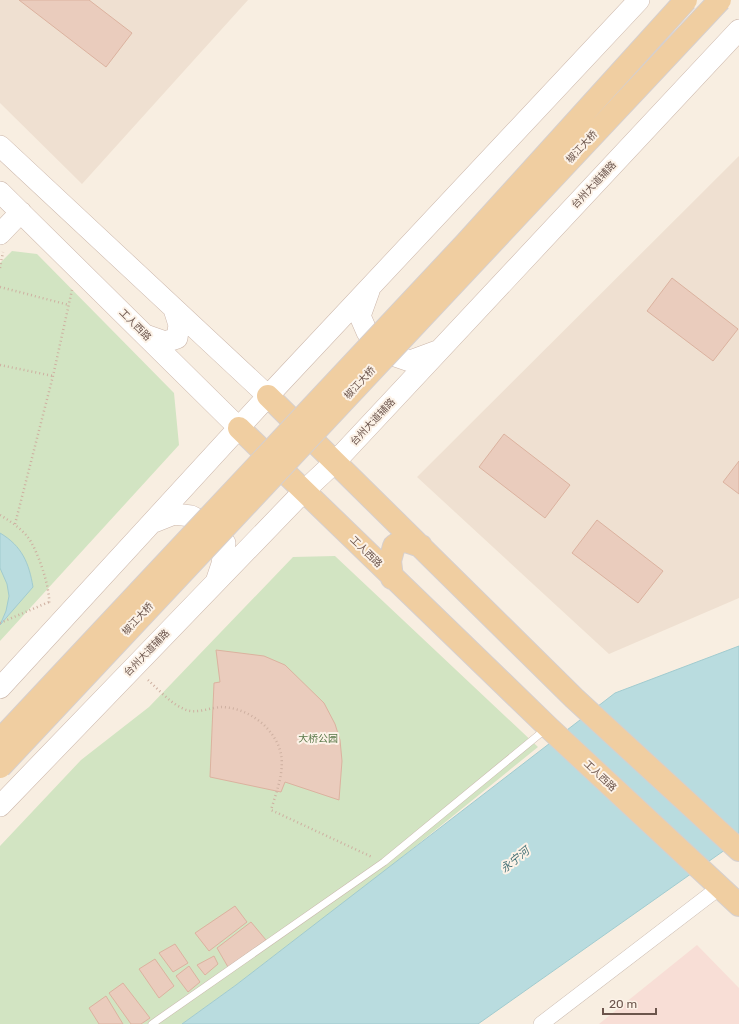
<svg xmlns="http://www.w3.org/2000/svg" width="739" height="1024" font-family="Rubik,'Noto Sans SC',sans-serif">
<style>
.residential{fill:#efe0d1}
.commercial{fill:#f8ded6}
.green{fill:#d2e4c2}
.water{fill:#b9dcdf;stroke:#a1cbcf}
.building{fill:#eaccbd;stroke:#dbb29f}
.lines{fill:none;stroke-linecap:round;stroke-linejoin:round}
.lane-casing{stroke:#c9b8ad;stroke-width:8}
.street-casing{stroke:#c9b8ad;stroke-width:16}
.secondary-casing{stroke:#ccb7ab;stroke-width:22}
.primary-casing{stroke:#d6cfcd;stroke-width:24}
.path{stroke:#ceb0a1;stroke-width:2.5;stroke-dasharray:1 3;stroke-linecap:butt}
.lane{stroke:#fff;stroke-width:7}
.street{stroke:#fff;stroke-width:15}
.secondary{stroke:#fff;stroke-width:21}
.primary{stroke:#f0cea1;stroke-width:22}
.primary-bridge-casing{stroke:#d6cfcd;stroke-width:24;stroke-linecap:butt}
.primary-bridge{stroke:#f0cea1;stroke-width:22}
.labels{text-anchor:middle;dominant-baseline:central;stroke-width:4;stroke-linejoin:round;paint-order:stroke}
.street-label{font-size:10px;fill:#6c554c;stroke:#fcf2e7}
.park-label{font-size:10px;fill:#587748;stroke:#fcf2e7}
.water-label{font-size:11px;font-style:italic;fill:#457277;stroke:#fcf2e7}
</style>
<rect width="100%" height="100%" fill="#f8eee1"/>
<path class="residential" d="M0,0H248L82,184L0,103Z
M739,156V598L609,654L417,477Z"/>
<path class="commercial" d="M697,945L739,988V1024H599Z"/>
<path class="green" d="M12,251L37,254L174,393L179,445L0,641V263Z
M335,556L538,747L380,875L236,985L182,1024H0V846L81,760L149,707L293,557Z"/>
<path class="water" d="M0,533C22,546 29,563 33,587L0,625L6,611L9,596L7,584L0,568Z
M739,646V840L478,1024H182L236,985L615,693Z"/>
<path class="building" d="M19,0H89L132,33L106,67Z
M672,278L738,329L713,361L647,311Z
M504,434L570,485L545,518L479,467Z
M739,461V494L723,482Z
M597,520L663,571L638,603L572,553Z
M216,650L264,656L285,665L324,703L335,724L340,740L342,761L339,800L285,782L281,792L210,777L214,683L220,682Z
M235,906L247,922L209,951L195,933Z
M251,922L266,940L228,967L217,948Z
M175,944L188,963L173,972L159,953Z
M214,956L218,964L205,975L197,965Z
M155,959L174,986L159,998L139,969Z
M189,966L200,982L188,992L176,976Z
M123,983L150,1018L141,1024H131L109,993Z
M106,996L123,1024H99L89,1008Z"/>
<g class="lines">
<defs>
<path id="lane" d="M152,1024L384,862L547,728"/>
<path id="street" d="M541,1024L720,887"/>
<path id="secondary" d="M0,146L268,396
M0,192L239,428
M0,234L21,212
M369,291L360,316L367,332L378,350L410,361L437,351
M145,335L165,342L177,338L179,325L174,309
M154,522L174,514L191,516L211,526L225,543L222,564L216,582
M0,688L268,396L639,0
M0,806L304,491L335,462L739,30"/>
<path id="primary" d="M268,396L574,698L739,850
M239,428L548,727L739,905
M392,578L390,561L394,546L403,540L421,546"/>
</defs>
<use href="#lane" class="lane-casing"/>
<use href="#street" class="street-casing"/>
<use href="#secondary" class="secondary-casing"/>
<use href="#primary" class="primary-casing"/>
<path class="path" d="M0,268L3,252
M0,287L69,305
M0,365L53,376
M0,515C10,521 19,527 27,536C37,548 51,589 49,605
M15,524L53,376L72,290
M0,623L49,602
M148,680C159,690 170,703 184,709C195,715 211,707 223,707C239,708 253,715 264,725C292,753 281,777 271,810L372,857"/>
<use href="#lane" class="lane"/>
<use href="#street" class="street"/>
<use href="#secondary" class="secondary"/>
<use href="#primary" class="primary"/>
<defs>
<path id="primary-bridge" d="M0,740L465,244L686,0
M0,767L720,0"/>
</defs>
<use href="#primary-bridge" class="primary-bridge-casing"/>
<use href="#primary-bridge" class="primary-bridge"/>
</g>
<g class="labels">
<g class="street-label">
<text transform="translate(582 147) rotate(-47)">椒江大桥</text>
<text transform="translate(594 185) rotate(-47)">台州大道辅路</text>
<text transform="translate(135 325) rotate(45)">工人西路</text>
<text transform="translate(360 383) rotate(-47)">椒江大桥</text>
<text transform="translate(373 422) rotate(-47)">台州大道辅路</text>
<text transform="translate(366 552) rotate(44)">工人西路</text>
<text transform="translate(138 619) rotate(-47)">椒江大桥</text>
<text transform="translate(147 653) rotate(-46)">台州大道辅路</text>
<text transform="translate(600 776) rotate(43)">工人西路</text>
</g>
<g class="park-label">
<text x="318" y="739">大桥公园</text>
</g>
<g class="water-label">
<text transform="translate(515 860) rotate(-39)">永宁河</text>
</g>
</g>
<path d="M603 1008v6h53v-6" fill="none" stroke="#6c554c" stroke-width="2"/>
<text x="609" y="1008" font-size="12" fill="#6c554c" stroke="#fcf2e7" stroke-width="3" paint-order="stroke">20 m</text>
</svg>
